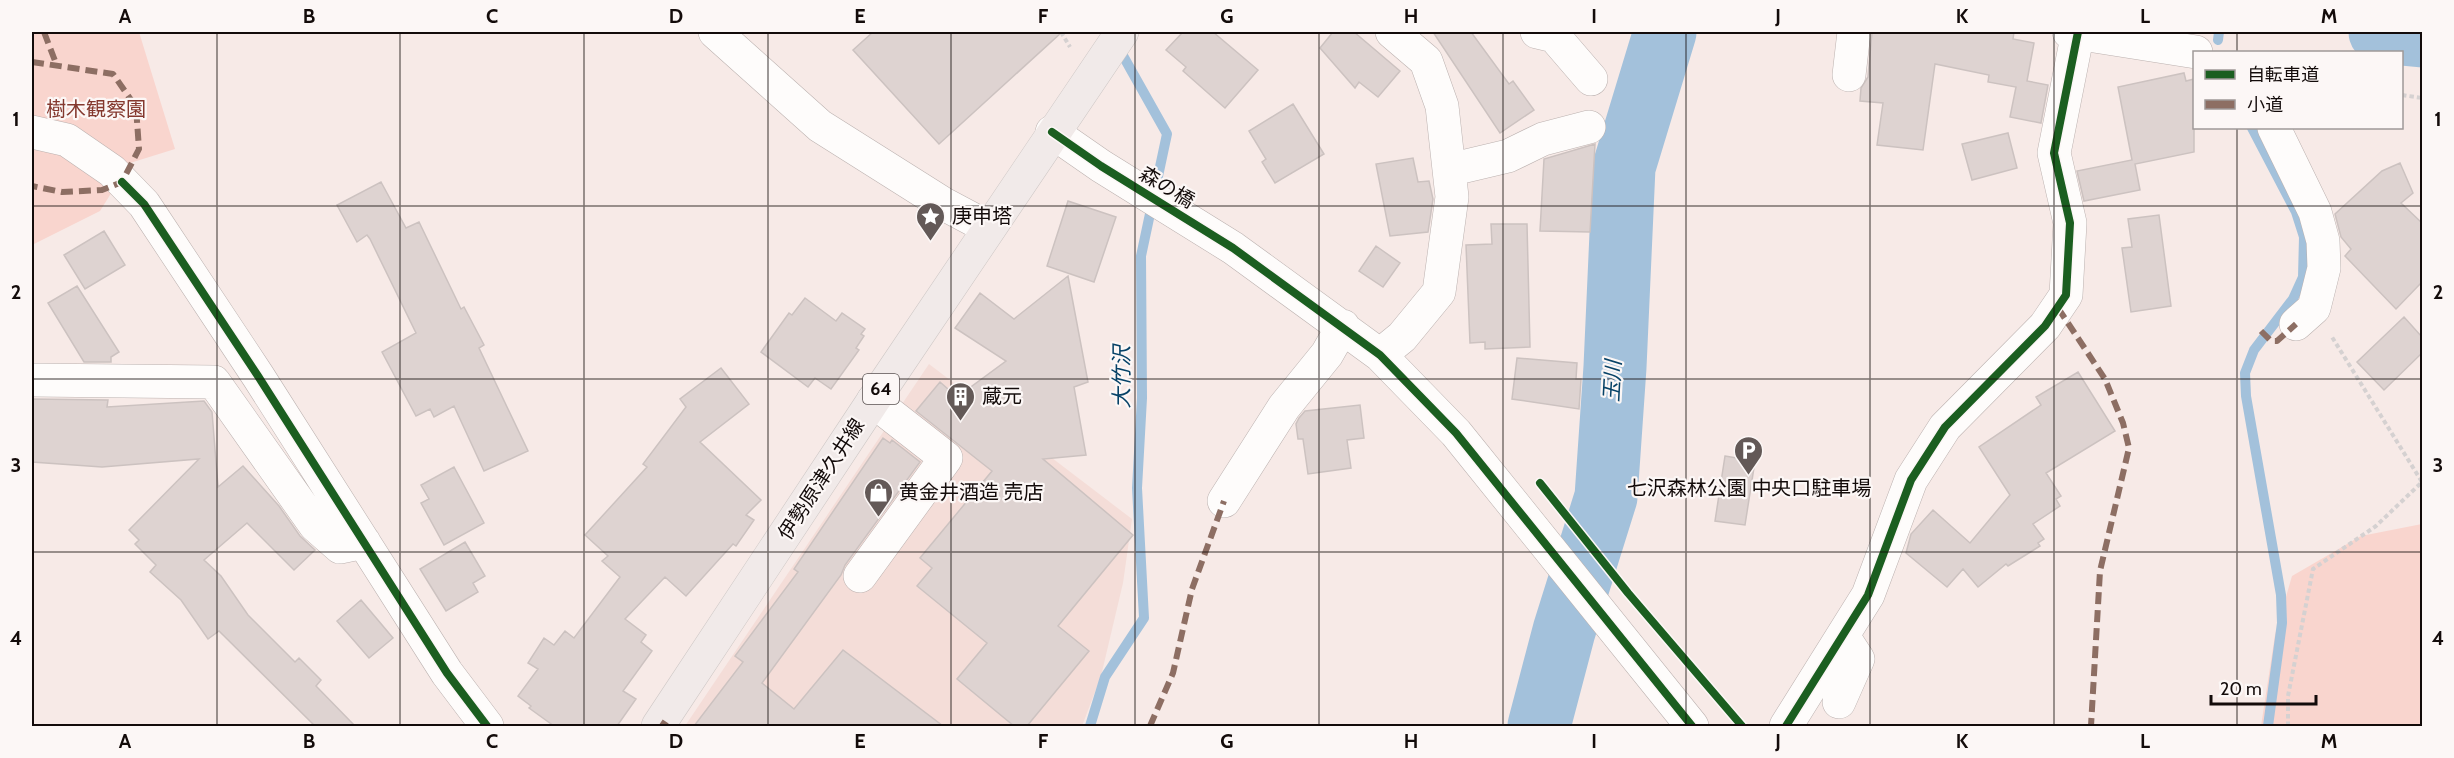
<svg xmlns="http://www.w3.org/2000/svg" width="2454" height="758" font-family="Cabin,'Noto Sans JP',sans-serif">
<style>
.built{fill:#f4ddd8}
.green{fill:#f9d5ce}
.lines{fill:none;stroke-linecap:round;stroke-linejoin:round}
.stream{stroke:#a3c1db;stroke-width:10}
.river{stroke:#a3c1db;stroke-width:63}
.building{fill:#ded3d1;stroke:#ccc2c0;stroke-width:1.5}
.minor-casing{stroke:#bbb1af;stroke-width:34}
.major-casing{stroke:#cdc7c5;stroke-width:34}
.path{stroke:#d5d1d1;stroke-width:4;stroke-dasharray:4.5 3;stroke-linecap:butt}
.minor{stroke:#fefcfb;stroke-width:33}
.major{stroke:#f1eae9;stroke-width:33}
.quiet{stroke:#8d6e63;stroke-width:6;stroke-dasharray:12 6;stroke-linecap:butt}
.cycleway-casing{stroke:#fcf7f6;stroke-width:11}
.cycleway{stroke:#1b5e20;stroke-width:8}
.grid{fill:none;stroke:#130b0a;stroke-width:1.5;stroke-opacity:0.55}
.labels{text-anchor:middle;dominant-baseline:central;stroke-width:4.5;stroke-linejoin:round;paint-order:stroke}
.shield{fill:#fcf7f6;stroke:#595251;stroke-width:1.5}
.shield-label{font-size:18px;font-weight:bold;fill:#130b0a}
.park-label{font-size:20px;fill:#84382e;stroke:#fcf7f6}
.street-label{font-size:20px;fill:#130b0a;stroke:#fcf7f6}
.poi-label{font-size:20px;fill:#130b0a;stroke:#fcf7f6;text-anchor:start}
.water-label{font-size:21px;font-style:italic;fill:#064267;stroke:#fcf7f6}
.neatline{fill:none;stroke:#130b0a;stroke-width:2}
.grid-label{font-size:20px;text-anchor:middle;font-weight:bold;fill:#130b0a}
</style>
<rect width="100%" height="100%" fill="#f7eae7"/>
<path class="built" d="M929,364L1132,519L1123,583L1101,676L1082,726H685Z"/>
<path class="green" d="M32,32H139L175,149L130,163L100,211L32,245Z
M2422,524V726H2261L2275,635L2292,576L2361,536Z"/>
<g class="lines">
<path class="stream" d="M2218,40L2219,32
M2252,128L2296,212L2304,237L2303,277L2293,299L2254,350L2245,373L2246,396L2281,595L2282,623L2268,726
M1090,726L1105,677L1144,618L1137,488L1142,398L1141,256L1167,134L1117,45"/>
<path class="river" d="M2380,32L2422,36
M1539,726L1564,631L1606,497L1615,367L1624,167L1665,32"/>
</g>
<path class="building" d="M873,32H1062L939,144L853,50Z
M1183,32H1213L1258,70L1225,108L1183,71L1186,67L1166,50Z
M1333,32H1354L1400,71L1378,97L1359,82L1355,88L1320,48Z
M1433,32H1471L1509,84L1513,81L1534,110L1500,133Z
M1872,32H2014L2013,39L2034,43L2027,81L2048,85L2041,123L2010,117L2016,87L1988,82L1989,75L1935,64L1923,150L1877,145L1883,103L1860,101L1861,88L1868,77Z
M2184,73L2186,81L2194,79V152L2135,164L2140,190L2084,201L2077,171L2132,160L2118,87Z
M1293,104L1324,154L1275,183L1262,162L1266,159L1249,131Z
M2008,133L2017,168L1972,180L1962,144Z
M1595,144L1590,232L1540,231L1544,159Z
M1413,158L1418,182L1429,181L1433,199L1428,232L1390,236L1376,164Z
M2400,163L2413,193L2401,203L2422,223V282L2396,309L2345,256L2351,249L2341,237L2335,214L2382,171Z
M381,182L406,228L419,222L461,309L464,307L484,345L479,348L528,451L484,471L454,406L434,417L430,409L416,416L382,352L416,333L370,239L367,235L357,242L337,205Z
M1068,201L1116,217L1094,282L1047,266Z
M2159,215L2171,306L2131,312L2122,248L2132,247L2128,219Z
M1491,224H1527L1530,347L1485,349V342L1470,343L1466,245L1492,244Z
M104,231L125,265L85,289L64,255Z
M1376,246L1400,263L1383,287L1359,271Z
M1068,276L1088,382L1074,387L1086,455L1043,459L1133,535L1058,626L1089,651L1027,726H1014L957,679L987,643L917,586L932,568L920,558L992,471L916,411L940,382L957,397L1006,361L955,328L980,293L1014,319Z
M77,286L119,352L111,357V362H84L48,303Z
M805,298L836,321L842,313L865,329L861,334L864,336L856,348L859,350L831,389L815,378L808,387L761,352L789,313L792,315Z
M2404,317L2422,337V353L2384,390L2357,362Z
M1517,358L1577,363L1576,379H1581L1579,409L1512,399Z
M721,368L749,404L700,442L761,500L746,515L754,520L736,546L733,544L686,596L665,577L625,619L646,635L641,642L652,651L623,691L636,699L617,726H554L529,708L531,706L518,696L538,669L528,663L544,638L554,645L565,631L574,638L620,577L602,561L608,556L585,535L647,467L643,464L686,407L680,399Z
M2078,372L2115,431L2046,473L2061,496L2056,499L2060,506L2033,524L2044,539L2038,543L2040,546L2008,566L2006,564L1978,587L1963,569L1947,587L1906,553L1911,534L1933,510L1970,543L2010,495L1979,447L2041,405L2036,397Z
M32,399L108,400L107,407L204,401L212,412L218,487L243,466L279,506L300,536L315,550L294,570L247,523L204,560L221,576L248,615L295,662L299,658L321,680L316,686L355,726H315L219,631L208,639L181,600L150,572L156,565L135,544L139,540L129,530L199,459L102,467L32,462Z
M1360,405L1364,438L1347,440L1351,468L1308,474L1303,439H1298L1296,424L1299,418L1305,411Z
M883,438L890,443L892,440L920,462L845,565L841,575L762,683L794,709L843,650L943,726H694L743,662L735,656L798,572L794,569Z
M1725,456L1755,461L1745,525L1715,521Z
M454,467L484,523L444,545L421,503L429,499L421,485Z
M465,542L485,576L473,583L478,592L446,611L420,569Z
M361,600L393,638L369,658L337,621Z"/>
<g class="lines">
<defs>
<path id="minor" d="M715,32L820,126L942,203L989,228
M1537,32L1554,36L1591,79
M2069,32L2196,52
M1849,75L1854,32
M2274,128L2315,212L2323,241L2324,268L2314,308L2296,324
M32,132L67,140L112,171L144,204L258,376L447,673L487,726
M1052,132L1101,166L1233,248L1380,355L1456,433L1692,726
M1449,170L1508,156L1543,139L1589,127
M1380,355L1402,337L1439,292L1452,197L1442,106L1426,61L1392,32
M32,380L214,382L315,525L340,547L364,542
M1224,501L1284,407L1327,354L1343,326
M860,576L946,458L873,401
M1839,702L1858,659L1843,636
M1786,726L1868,595L1911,480L1945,427L2045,326L2066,295L2070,223L2054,153L2078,32"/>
<path id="major" d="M658,726L873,401L1122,32"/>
</defs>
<use href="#minor" class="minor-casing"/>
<use href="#major" class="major-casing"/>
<path class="path" d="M1061,32L1070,47
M2402,95L2422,98
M2288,726V696L2313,569L2376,526L2422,482L2332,337"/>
<use href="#minor" class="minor"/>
<use href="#major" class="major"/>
<path class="quiet" d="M44,32L57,66
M32,62L113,74L136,107L139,149L122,182L102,190L62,192L32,186
M2058,308L2105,379L2123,423L2129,448L2100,571L2091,726
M2261,331L2271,341H2277L2296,324
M661,722L667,726
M1150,726L1173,673L1192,589L1224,501"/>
<defs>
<path id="cycleway" d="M1052,132L1101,166L1233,248L1380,355L1456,433L1692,726
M122,182L144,204L258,376L447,673L487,726
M1540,483L1628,593L1742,726
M1786,726L1868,595L1911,480L1945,427L2045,326L2066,295L2070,223L2054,153L2078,32"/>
</defs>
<use href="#cycleway" class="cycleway-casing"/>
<use href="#cycleway" class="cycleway"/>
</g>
<path class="grid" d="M217,32V726M400,32V726M584,32V726M768,32V726M951,32V726M1135,32V726M1319,32V726M1503,32V726M1686,32V726M1870,32V726M2054,32V726M2237,32V52M2237,128V726M32,206H2422M32,379H2422M32,552H2422"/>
<defs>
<symbol id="sight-pin" viewBox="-11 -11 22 30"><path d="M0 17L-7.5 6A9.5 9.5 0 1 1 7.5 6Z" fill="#635957" stroke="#fcf7f6"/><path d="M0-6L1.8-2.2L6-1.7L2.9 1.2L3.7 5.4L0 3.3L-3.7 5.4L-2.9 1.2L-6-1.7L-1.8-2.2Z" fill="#fff"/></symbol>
<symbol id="building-pin" viewBox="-11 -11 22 30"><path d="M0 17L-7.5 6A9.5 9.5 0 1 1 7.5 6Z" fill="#635957" stroke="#fcf7f6"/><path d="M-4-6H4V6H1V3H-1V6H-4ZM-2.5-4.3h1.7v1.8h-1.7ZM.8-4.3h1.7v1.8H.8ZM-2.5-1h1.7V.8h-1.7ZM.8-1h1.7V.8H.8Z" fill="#fff"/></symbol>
<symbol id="parking-pin" viewBox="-11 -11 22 30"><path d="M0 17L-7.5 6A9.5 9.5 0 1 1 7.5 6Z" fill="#635957" stroke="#fcf7f6"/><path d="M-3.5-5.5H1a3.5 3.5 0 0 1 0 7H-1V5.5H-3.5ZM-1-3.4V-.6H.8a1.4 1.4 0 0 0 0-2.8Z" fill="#fff"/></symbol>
<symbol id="shop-pin" viewBox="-11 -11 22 30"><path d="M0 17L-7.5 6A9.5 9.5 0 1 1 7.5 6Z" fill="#635957" stroke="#fcf7f6"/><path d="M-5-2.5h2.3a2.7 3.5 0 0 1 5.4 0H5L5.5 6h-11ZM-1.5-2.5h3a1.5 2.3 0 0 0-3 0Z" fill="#fff"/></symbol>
</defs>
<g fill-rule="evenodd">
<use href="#sight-pin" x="914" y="200" width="33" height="45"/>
<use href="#building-pin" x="944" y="380" width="33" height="45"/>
<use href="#parking-pin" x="1732" y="434" width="33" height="45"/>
<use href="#shop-pin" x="862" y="476" width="33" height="45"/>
</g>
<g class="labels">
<rect class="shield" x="863" y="374" width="36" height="30" rx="4.5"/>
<g class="shield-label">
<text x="881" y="389">64</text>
</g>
<g class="park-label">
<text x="96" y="109">樹木観察園</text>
</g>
<g class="street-label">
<text transform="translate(1167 187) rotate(31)">森の橋</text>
<text transform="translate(821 479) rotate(-57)">伊勢原津久井線</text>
</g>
<g class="poi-label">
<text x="952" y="216">庚申塔</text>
<text x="982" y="396">蔵元</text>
<text x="1749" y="488" text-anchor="middle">七沢森林公園 中央口駐車場</text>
<text x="899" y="492">黄金井酒造 売店</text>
</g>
<g class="water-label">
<text transform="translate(1121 377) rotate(-90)">大竹沢</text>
<text transform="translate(1612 381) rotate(-87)">玉川</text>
</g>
</g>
<rect width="2454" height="758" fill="none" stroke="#fcf7f6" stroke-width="66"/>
<rect x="2193" y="51" width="210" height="78" fill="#fcf7f6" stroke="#9f9998" stroke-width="1.5"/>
<rect x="2205" y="70" width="30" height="9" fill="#1b5e20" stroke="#9f9998" stroke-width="1.5"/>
<text x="2247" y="81" font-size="18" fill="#130b0a">自転車道</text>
<rect x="2205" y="100" width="30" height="9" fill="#8d6e63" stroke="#9f9998" stroke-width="1.5"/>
<text x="2247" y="111" font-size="18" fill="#130b0a">小道</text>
<path d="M2211 695v9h105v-9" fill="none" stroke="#130b0a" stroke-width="3"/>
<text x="2220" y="695" font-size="18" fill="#130b0a" stroke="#fcf7f6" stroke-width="4.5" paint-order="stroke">20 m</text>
<rect x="33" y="33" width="2388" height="692" class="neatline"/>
<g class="grid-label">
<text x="125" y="23">A</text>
<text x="309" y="23">B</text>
<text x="492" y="23">C</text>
<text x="676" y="23">D</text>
<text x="860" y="23">E</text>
<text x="1043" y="23">F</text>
<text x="1227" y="23">G</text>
<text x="1411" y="23">H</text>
<text x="1594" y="23">I</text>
<text x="1778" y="23">J</text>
<text x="1962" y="23">K</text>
<text x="2145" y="23">L</text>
<text x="2329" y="23">M</text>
<text x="16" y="126">1</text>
<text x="2438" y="126">1</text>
<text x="16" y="299">2</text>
<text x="2438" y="299">2</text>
<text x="16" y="472">3</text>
<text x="2438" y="472">3</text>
<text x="16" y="645">4</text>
<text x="2438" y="645">4</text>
<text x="125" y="748">A</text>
<text x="309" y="748">B</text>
<text x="492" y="748">C</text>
<text x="676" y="748">D</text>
<text x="860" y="748">E</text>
<text x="1043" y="748">F</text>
<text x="1227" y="748">G</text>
<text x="1411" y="748">H</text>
<text x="1594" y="748">I</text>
<text x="1778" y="748">J</text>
<text x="1962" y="748">K</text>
<text x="2145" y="748">L</text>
<text x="2329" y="748">M</text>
</g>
</svg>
